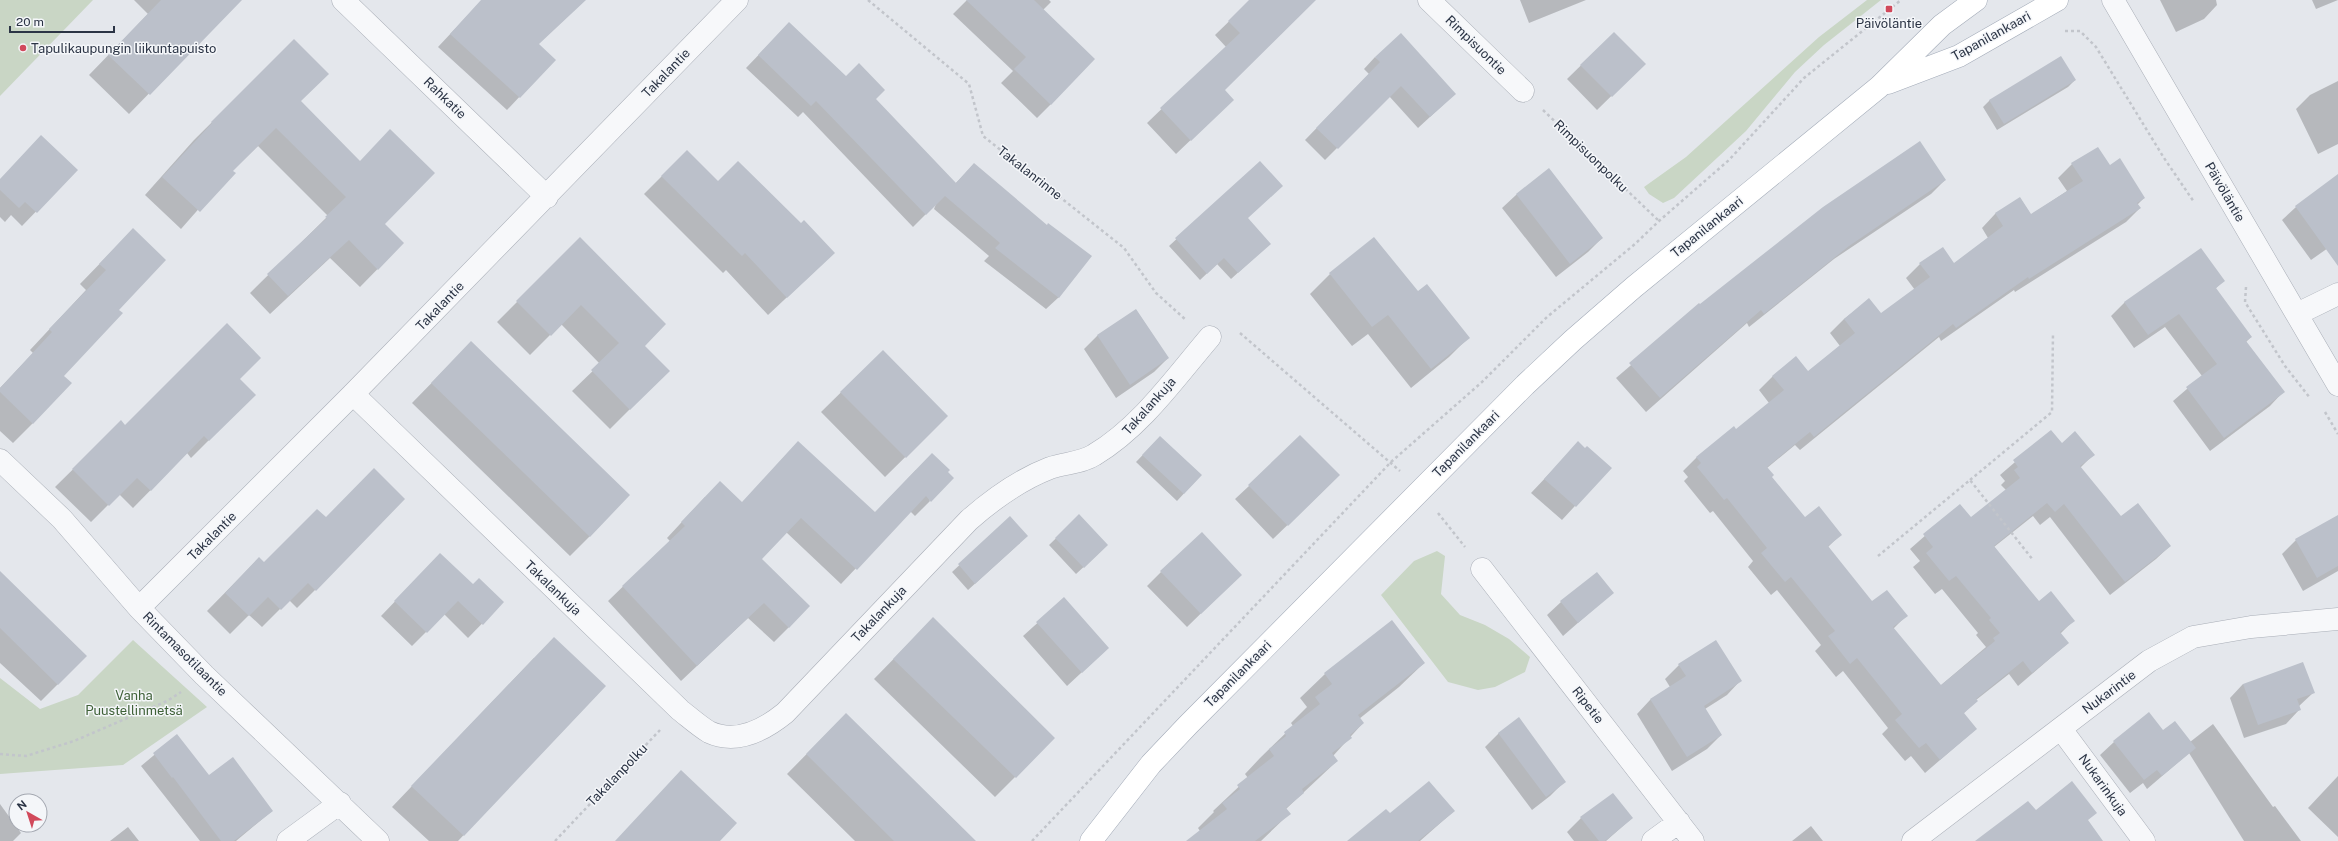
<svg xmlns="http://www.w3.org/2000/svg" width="2338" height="841" font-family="'Public Sans',sans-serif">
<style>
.green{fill:#c9d6c5}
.shadow{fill:#0003}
.building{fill:#bbc0ca}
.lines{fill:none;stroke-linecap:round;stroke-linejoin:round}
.minor-casing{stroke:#a9aeb7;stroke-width:23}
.major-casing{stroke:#a3abb8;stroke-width:23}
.path{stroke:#c2c5cb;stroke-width:2.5;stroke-dasharray:3 3;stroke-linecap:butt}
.minor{stroke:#f7f8fa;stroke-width:22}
.major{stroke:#fff;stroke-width:22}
.poi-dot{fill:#d1495b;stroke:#f4f6f9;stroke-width:1.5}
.labels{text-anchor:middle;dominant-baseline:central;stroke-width:3;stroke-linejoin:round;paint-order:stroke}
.poi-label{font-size:13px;fill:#2b3445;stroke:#f4f6f9}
.street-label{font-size:13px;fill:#2b3445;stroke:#f4f6f9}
.park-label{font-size:13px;fill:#3f6138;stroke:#f4f6f9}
</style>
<rect width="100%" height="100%" fill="#e4e7ec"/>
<path class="green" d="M0,0H93L0,96Z
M1867,0H1881L1824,45L1795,72L1746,131L1674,198L1663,203L1649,194L1644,187L1686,157L1819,37Z
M1437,551L1445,556L1441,594L1460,615L1485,625L1509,639L1530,657L1525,672L1495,687L1478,690L1448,682L1381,595L1414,561Z
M133,640L207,707L123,765L0,774V678L40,709L78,695Z"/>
<path class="shadow" d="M134,0H230L235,5L129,114L89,75L148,14Z
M482,0H585L538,44L554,60L507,110L438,47Z
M967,0H1049L1051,2L1043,10L1051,104L1037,118L1001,83L1013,71L953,14Z
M1251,0H1314L1223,90L1219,113L1176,154L1147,123L1226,47L1215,35Z
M1520,0H1586L1529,23Z
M2160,0H2216L2217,5L2204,19L2176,32Z
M2312,0H2338L2316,9Z
M789,23L846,77L875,100L955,184L974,164L1059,297L1046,309L984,261L989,256L934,209L936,204L913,227L803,112L798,117L746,68Z
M1614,33L1644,64L1597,110L1567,79Z
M294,41L300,101L384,224L403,243L360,287L330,258L270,314L250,293L328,216L258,146L232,171L181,229L145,195L194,140Z
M1375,57L1443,105L1418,128L1389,96L1325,160L1305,140L1369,74L1364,69Z
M2075,80L2068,87L1997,130L1983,107L1990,100Z
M2338,81V144L2318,154L2296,109L2310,95Z
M687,151L718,182L801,225L816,270L768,315L726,270L723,273L644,194Z
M1260,162L1247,218L1263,250L1231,279L1217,264L1200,280L1169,246Z
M2072,164L2109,166L2144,198L2137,205L2140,208L2126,222L2015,292L2014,290L1941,341L1939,337L1800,450L1795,445L1767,468L1771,477L1804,519L1841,534L1828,547L1872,603L1906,616L1893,629L1940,686L1986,647L1976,635L1978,633L1942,589L1935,594L1913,567L1920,561L1910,549L1960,505L1971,519L2006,490L2001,485L2005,481L2000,475L2051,431L2061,444L2093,455L2080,468L2121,518L2170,546L2156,559L2110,595L2050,517L2040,525L2033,516L1994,547L2039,602L2073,621L2060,634L2068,643L2018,686L2009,674L1976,700L1963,714L1976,729L1925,773L1911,756L1905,761L1882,734L1888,728L1843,671L1836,677L1815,651L1821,645L1777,590L1771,595L1748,567L1753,561L1713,511L1710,513L1684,481L1688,477L1683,471L1697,457L1736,430L1769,403L1759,390L1773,376L1808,372L1840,346L1830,333L1844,319L1869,300L1881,315L1915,290L1906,278L1920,264H1954L1988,238L1982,228L1995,214L2020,198L2031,215L2067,191L2058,178Z
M76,170L22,226L11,215L5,222L0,217V179Z
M1549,170L1602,238L1588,252L1556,277L1502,208L1516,195Z
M1945,180L1931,194L1834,259L1749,327L1747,323L1646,412L1616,378L1700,306Z
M2338,185V241L2311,260L2282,220L2296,207Z
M580,239L643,346L668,371L610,429L572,391L600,364L561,324L530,355L497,322Z
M113,250L118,310L63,376L33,423L13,443L0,431V388L33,353L30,350L86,290L80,284Z
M1330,274L1468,338L1449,357L1411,388L1368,334L1352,346L1310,294Z
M2223,281L2215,289L2251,337L2246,342L2283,392L2270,406L2210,451L2173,401L2202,376L2165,327L2134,348L2111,316L2125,302Z
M1136,310L1168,358L1154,372L1116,398L1084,349L1097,336Z
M883,351L947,416L885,477L821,412Z
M452,362L590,536L570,556L412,403Z
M238,379L254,395L191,458L187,453L133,508L119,494L91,522L55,487L121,422L125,426Z
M1160,437L1201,475L1177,501L1136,462Z
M1565,457L1610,468L1562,520L1531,493Z
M916,470L930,501L915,516L910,511L841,584L786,532L760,559L789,627L774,642L748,618L681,681L608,601L670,541L667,538L705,497L742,503L874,514Z
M1249,486L1325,489L1273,539L1235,499Z
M317,510L315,590L297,608L289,600L262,627L249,615L230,634L207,611L259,558L264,563Z
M1079,516L1100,552L1076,574L1049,545Z
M2338,516V571L2303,591L2282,554L2296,540Z
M1010,518L1020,543L968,590L952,572Z
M427,568L473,585L503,602L468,638L444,614L412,646L381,616Z
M0,572L86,656L41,701L0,663Z
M1161,572L1227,588L1187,627L1147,586Z
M1612,593L1563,636L1547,615L1561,602Z
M1064,599L1108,648L1067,686L1023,636Z
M913,639L1054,738L995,797L874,679Z
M534,658L605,686L458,841H429L392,807Z
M1424,663L1399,687L1359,719L1363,723L1333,756L1337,761L1286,809L1289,814L1261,841H1188L1200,831L1198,828L1214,812L1213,811L1248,778L1245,774L1260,758L1293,726L1291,723L1307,707L1300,698L1325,674Z
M1679,665L1740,681L1727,695L1705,709L1721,735L1707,749L1672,771L1637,714L1650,700L1670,687L1665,679Z
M2243,684L2314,692L2298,707L2299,710L2286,724L2244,738L2230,698Z
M846,714L975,841H855L787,774Z
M2213,724L2273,807L2275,806L2301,841H2244L2189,753L2147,789L2143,783L2130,793L2100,755L2114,742L2163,731L2190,742Z
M1499,733L1564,782L1550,796L1532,810L1485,747Z
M177,736L209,777L272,811L236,841H200L141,766Z
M2338,776V837L2308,808Z
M1613,794L1632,818L1606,841H1574L1567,832L1581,818Z
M0,804L21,833L13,841H0Z
M1454,811L1420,841H1349L1390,814Z
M1811,826L1823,841H1792Z
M128,827L139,841H110Z"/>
<path class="building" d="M161,0H242L150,95L108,55Z
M481,0H586L539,44L556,60L520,98L450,34Z
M966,0H1034L1095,59L1051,105L1014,69L1026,57Z
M1249,0H1316L1225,90L1234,100L1191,141L1160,108L1240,33L1228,21Z
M789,22L846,76L859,63L885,90L876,99L956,183L974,163L1047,225L1048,223L1092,256L1059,298L995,248L1000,243L945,196L946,195L926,215L816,101L811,106L758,55Z
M1614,32L1646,64L1612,97L1580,65Z
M1401,33L1456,94L1430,117L1401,86L1338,149L1316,128L1380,62L1375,57Z
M294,39L329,74L301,101L360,161L390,129L435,173L385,224L404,243L378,270L349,240L288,296L267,274L327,218L325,217L346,197L276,128L233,171L236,173L200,212L162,177L212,123L211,122Z
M2061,56L2076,80L2004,124L1989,100Z
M41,135L78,170L37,213L25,202L19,208L0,190V179Z
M1920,141L1946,180L1849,246L1764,314L1761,310L1660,398L1629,363L1699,303L1700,304L1823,207Z
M2098,147L2110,165L2120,158L2145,198L2137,203L2141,208L2029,279L2028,277L1956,328L1953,324L1814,437L1810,432L1767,467L1774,475L1772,477L1805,517L1819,506L1842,535L1828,546L1872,601L1887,590L1908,616L1893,627L1941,685L1995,641L1993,638L2000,633L1989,620L1991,618L1956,576L1949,581L1926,553L1933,547L1923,534L1960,504L1971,517L2020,478L2014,470L2018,467L2013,460L2051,430L2062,443L2075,431L2095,455L2080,466L2121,516L2138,503L2171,546L2125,582L2064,504L2055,512L2047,503L1994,546L2039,601L2051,591L2075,621L2060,632L2069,643L2032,673L2023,661L1976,699L1978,701L1964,713L1977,729L1940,760L1926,743L1919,748L1895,720L1902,714L1857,658L1850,664L1828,636L1835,631L1791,577L1785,582L1761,553L1767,548L1727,498L1724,500L1697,467L1701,463L1696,457L1734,426L1736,429L1784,390L1772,376L1796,356L1808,371L1855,333L1844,319L1869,298L1881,313L1930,277L1919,263L1943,247L1954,263L2003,226L1995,213L2020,197L2031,214L2083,181L2071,163Z
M687,150L718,181L738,161L801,223L804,220L835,253L787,298L745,253L742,256L661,176Z
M1260,161L1283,186L1248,218L1271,244L1238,273L1224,258L1207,274L1175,238Z
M1549,168L1603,238L1570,264L1516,194Z
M2338,174V266L2295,206Z
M133,228L166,260L119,310L123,313L64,376L72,383L33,424L0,392V388L52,332L49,329L106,270L99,264Z
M580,237L666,324L645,346L670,371L630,410L591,370L619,343L581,305L551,336L516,301Z
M1374,237L1418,291L1427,284L1470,338L1431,369L1388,315L1372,327L1329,273Z
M2201,248L2225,281L2216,288L2252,337L2246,341L2285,392L2224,438L2186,387L2217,364L2179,314L2148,335L2124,302Z
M1136,309L1169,358L1130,385L1097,335Z
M227,323L261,358L240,379L256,395L209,441L204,436L151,491L137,478L109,506L72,469L121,420L125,425Z
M471,341L630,495L590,537L431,383Z
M883,350L948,416L906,458L840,392Z
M1300,435L1340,475L1288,526L1248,485Z
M1160,436L1202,475L1184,494L1142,455Z
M798,441L875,512L932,453L950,470L948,472L954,478L931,502L926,496L857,570L801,518L762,559L810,606L789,628L764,603L697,666L622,586L685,526L681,522L720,481L742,502Z
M1578,441L1585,448L1587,446L1612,468L1576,507L1544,479Z
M374,468L405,499L316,591L308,583L281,610L268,597L249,616L225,593L259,557L264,562L317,509L326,517Z
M1079,514L1108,545L1084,568L1055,538Z
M2338,515V566L2317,578L2295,539Z
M1010,516L1028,536L975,584L958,564Z
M1202,532L1242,575L1201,614L1160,571Z
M440,553L473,584L479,578L504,602L483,625L458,601L427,633L394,601Z
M0,571L87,656L58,685L0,628Z
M1597,572L1614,593L1578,623L1560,601Z
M1064,597L1109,648L1082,673L1036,622Z
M933,617L1055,738L1016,778L893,659Z
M1392,620L1425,663L1358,715L1364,723L1350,735L1352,738L1332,753L1338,761L1302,789L1304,793L1286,808L1291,814L1255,841H1186L1227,809L1222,803L1240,789L1237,785L1274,756L1269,749L1286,736L1284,732L1320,704L1315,697L1332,684L1324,673Z
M554,637L606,686L464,836L411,786Z
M1716,640L1742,681L1704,706L1722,735L1687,757L1650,699L1686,676L1678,664Z
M2303,662L2315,693L2297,699L2301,710L2258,725L2243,684Z
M2149,712L2163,730L2175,721L2196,748L2162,776L2157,770L2144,780L2113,741Z
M846,713L906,772L976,841H894L806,754Z
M1519,717L1566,782L1546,797L1498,733Z
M177,734L209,775L233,757L273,811L234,841H221L173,777L172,778L153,753Z
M681,770L737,823L720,841H615Z
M1429,781L1455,811L1418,841H1347L1386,809L1390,813Z
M2072,781L2097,813L2088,820L2103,841H1975L2028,801L2036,810Z
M1613,793L1633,818L1605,841H1599L1580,817Z"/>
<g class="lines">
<defs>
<path id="minor" d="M343,0L547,197
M1429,0L1523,91
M2113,0L2338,385
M2297,314L2338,294
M353,394L680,710C689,717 699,726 709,732C737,745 764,730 785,713L969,520C994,498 1019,480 1050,468C1064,463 1082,463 1094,455C1141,427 1175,378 1210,337
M0,460L62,519L139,608L204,675L378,841
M1482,569L1693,841
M139,608L353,394L737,0
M2061,729L2144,841
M288,841L340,803
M1653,841L1679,822
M1913,841L2149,661L2193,637L2251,627L2338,619"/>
<path id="major" d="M1888,83L1959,56L2057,0
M1091,841L1151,764L1188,725L1525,385L1573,340L1634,287L1879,87L1942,25L1976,0"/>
</defs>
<use href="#minor" class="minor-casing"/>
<use href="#major" class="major-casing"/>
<path class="path" d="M868,0L969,84L983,136L1124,248L1156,293L1186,320
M2065,31H2080L2096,47L2164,158L2194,202
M1543,110L1659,221
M2246,287L2245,302L2285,366L2310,398
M1240,333L1400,471
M2325,412L2338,434
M1970,480L2052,412L2053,333
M1438,513L1465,547
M1878,556L1970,480L2033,560
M0,754L26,756L74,741L167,701L181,692
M555,841L660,730
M1032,841L1391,462L1482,382L1547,317L1635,244L1659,221L1729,160L1804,78L1901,0"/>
<use href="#minor" class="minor"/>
<use href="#major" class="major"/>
</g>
<g class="poi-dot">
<rect x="1885" y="5" width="8" height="8" rx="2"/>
<circle cx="23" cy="48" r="4"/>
</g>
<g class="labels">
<g class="poi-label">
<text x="1889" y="23">Päivöläntie</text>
<text x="31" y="48" text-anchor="start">Tapulikaupungin liikuntapuisto</text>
</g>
<g class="street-label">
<text transform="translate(1991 36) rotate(-29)">Tapanilankaari</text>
<text transform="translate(1476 45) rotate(44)">Rimpisuontie</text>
<text transform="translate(666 73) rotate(-46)">Takalantie</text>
<text transform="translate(445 98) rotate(44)">Rahkatie</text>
<text transform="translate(1591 156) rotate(44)">Rimpisuonpolku</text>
<text transform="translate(1030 173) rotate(38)">Takalanrinne</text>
<text transform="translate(2225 192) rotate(60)">Päivöläntie</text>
<text transform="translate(1707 227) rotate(-39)">Tapanilankaari</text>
<text transform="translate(440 306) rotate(-46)">Takalantie</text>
<text transform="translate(1149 406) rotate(-48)">Takalankuja</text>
<text transform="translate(1466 444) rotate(-45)">Tapanilankaari</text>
<text transform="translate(212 536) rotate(-45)">Takalantie</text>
<text transform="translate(553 588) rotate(44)">Takalankuja</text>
<text transform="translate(879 614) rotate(-46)">Takalankuja</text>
<text transform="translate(185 654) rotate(45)">Rintamasotilaantie</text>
<text transform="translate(1238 674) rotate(-45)">Tapanilankaari</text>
<text transform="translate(2109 692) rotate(-37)">Nukarintie</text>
<text transform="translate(1588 705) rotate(52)">Ripetie</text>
<text transform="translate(617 775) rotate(-46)">Takalanpolku</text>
<text transform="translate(2103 785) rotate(54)">Nukarinkuja</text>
</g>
<g class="park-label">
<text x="134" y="695">Vanha<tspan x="134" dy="15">Puustellinmetsä</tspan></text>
</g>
</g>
<g transform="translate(28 813) rotate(321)"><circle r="19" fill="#f4f6f9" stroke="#a4a8b1"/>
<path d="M0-3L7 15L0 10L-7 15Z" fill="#d1495b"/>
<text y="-6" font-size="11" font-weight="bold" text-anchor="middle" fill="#2b3445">N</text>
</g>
<path d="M10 26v6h104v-6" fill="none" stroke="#2b3445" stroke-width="2"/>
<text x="16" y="26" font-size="12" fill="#2b3445" stroke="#f4f6f9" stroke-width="3" paint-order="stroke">20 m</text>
</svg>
